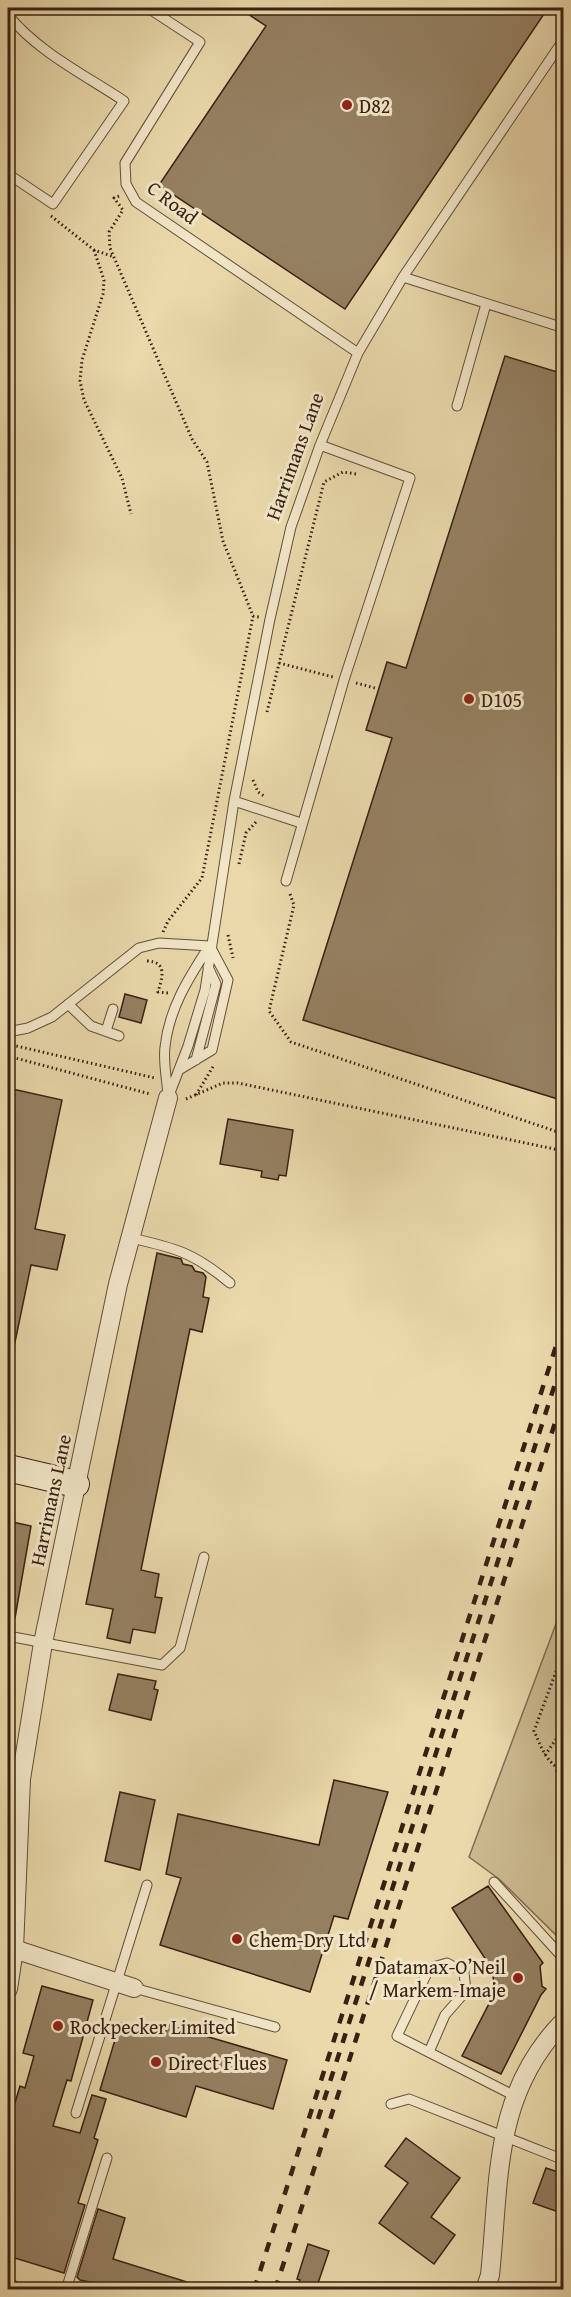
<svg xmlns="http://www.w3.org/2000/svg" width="571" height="2297" font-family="'Gentium Book Plus',serif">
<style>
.green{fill:#cbba91;stroke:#826d52;stroke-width:1.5}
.building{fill:#958062;stroke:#392013;stroke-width:1.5}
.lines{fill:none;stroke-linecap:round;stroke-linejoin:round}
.lane-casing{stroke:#654e39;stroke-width:11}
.street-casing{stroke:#654e39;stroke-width:20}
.secondary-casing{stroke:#392013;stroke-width:28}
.path{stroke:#392013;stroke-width:3;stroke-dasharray:1.5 3;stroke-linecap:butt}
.lane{stroke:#f1e6c8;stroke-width:9}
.street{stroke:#f1e6c8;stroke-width:18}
.secondary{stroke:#f1e6c8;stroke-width:26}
.rail{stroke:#392013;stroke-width:4.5;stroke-dasharray:10 10;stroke-linecap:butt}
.poi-dot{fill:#8f2418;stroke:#f1e6c8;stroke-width:2}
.labels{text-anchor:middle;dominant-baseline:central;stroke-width:6;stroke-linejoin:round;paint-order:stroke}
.poi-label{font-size:20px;fill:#392013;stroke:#f1e6c8;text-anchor:start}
.street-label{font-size:20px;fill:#392013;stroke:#f1e6c8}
</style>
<rect width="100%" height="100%" fill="#e9d9ab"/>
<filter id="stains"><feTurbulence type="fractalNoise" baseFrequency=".00333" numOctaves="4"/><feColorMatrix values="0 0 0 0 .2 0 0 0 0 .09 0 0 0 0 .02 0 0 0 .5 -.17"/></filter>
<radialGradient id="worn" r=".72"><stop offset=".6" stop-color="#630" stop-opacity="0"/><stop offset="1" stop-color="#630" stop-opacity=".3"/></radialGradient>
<path class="green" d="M563,1605V1942L499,1879L469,1857Z"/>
<path class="building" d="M239,8H548L345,309L159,185L266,26Z
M505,356L564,374V1101L303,1020L392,738L366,730L387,662L406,668Z
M125,994L147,1000L141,1023L119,1017Z
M8,1088L62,1100L35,1229L65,1235L57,1270L31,1265L14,1347H8Z
M228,1119L293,1130L286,1176L279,1175L278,1180L261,1177L262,1171L220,1164Z
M157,1253L181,1259L183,1264L192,1266L195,1271L203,1273L206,1277L203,1297L209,1298L202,1332L190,1329L141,1570L159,1574L155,1597L162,1598L155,1633L133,1629L130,1643L107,1638L113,1609L86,1604Z
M8,1521L31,1526L15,1618L8,1617Z
M118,1674L156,1681L154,1689L158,1690L151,1720L109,1710Z
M334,1780L388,1792L348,1919L334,1916L310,1992L160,1945L181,1878L166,1874L178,1814L319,1845Z
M120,1792L155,1800L140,1870L105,1861Z
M488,1886L543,1963L540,1966L542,1986L546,1989L541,1995L501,2074L462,2056L495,1992L492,1969L452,1908Z
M42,1986L93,2000L71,2081L67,2080L53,2126L80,2133L92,2095L106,2099L94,2138L98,2140L78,2203L85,2205L64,2273L8,2256V2126L20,2086L25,2088L34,2056L23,2053Z
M120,2023L164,2036L168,2025L287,2060L273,2109L196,2086L186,2117L100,2090Z
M406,2138L460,2178L431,2217L455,2235L434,2264L379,2223L408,2183L385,2166Z
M546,2168L564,2174V2214L533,2203Z
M98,2209L125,2218L113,2259L200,2286V2289H123L80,2280L77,2277Z
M308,2244L329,2251L316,2289H297L300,2280L297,2279Z"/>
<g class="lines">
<defs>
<path id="lane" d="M148,8L200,42L125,163L126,184L136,202L358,353
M8,15C38,52 85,75 124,101L53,204L8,174
M403,277L564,328
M457,406L486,304
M234,801L301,823
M286,881L344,680L410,478L320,445
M68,1004L91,1026L119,1036
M106,1031L113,1009
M8,1032L28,1028L52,1017L139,948L159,943L210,946
M196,1060L216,984L208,967
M179,1070L212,1050L228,980L210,946
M168,1095C167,1080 163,1062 165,1047C169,1009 188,979 208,948
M168,1098L188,1046L205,990L234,801L270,619L291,527L320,445L358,353L403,277L564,39
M131,1238C176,1248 194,1253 230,1283
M8,1636L162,1665L180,1648L204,1557
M494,1882L564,1959
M134,1988L275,2027
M429,2052L445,2015L466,1991L464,1972L447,1963L433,1967L427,1973L397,2036L515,2096
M391,2104L409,2099L564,2160
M76,2113L147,1885
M426,2289L427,2290
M66,2290L107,2158"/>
<path id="street" d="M14,1949L134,1988
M8,1989L14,1949L21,1779L43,1643L118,1284L168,1098
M8,2288L13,2290
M485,2290L490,2275C500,2181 492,2094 564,2021"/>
<path id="secondary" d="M8,1468L76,1484"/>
</defs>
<use href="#lane" class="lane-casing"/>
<use href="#street" class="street-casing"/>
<use href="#secondary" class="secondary-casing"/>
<path class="path" d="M119,196L114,198L123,210L109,232L110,248L192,439L207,462L223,541L253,616L259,617
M51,216L94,250L114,257
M94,250L104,280L103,294L82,360L80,381L84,400L122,478L131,514
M279,663L333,677
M356,683L375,688
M267,712L324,482L343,472L356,474
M253,780L258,792L264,796
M239,864L246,833L256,822
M290,894L294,905L269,1011L291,1042L564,1134
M163,932L168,921L202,878L253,616
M228,935L233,958
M147,961C168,962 162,978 158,992L168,993
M12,1045L155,1078
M8,1056L150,1094
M196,1095L214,1065
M186,1099L223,1083H238L564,1151
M564,1650L534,1731C541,1746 547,1765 564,1771
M545,1755L564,1728
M556,1770L564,1782"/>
<use href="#lane" class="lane"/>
<use href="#street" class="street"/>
<use href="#secondary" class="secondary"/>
<path class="rail" d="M318,2119L564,1356
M254,2290L564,1321
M275,2290L564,1395"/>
</g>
<g class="poi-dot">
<circle cx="347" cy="105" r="6"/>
<circle cx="469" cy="699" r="6"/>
<circle cx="237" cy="1939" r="6"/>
<circle cx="518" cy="1978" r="6"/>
<circle cx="58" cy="2026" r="6"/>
<circle cx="156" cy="2062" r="6"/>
</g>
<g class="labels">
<g class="poi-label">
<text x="359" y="105">D82</text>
<text x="481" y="699">D105</text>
<text x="249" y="1939">Chem-Dry Ltd</text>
<text x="506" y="1966" text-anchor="end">Datamax-O’Neil<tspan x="506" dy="23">/ Markem-Imaje</tspan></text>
<text x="70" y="2026">Rockpecker Limited</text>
<text x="168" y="2062">Direct Flues</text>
</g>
<g class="street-label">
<text transform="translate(173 202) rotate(37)">C Road</text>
<text transform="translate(294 456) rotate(-70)">Harrimans Lane</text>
<text transform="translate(50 1500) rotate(-78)">Harrimans Lane</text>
</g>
</g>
<rect width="571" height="2297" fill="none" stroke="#e9d9ab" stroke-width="30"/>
<rect x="9" y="9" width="553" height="2279" fill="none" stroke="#392013" stroke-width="3"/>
<rect x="15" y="15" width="541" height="2267" fill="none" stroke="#392013" stroke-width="1.5"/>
<rect width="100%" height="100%" filter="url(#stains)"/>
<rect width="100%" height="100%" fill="url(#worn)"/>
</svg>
